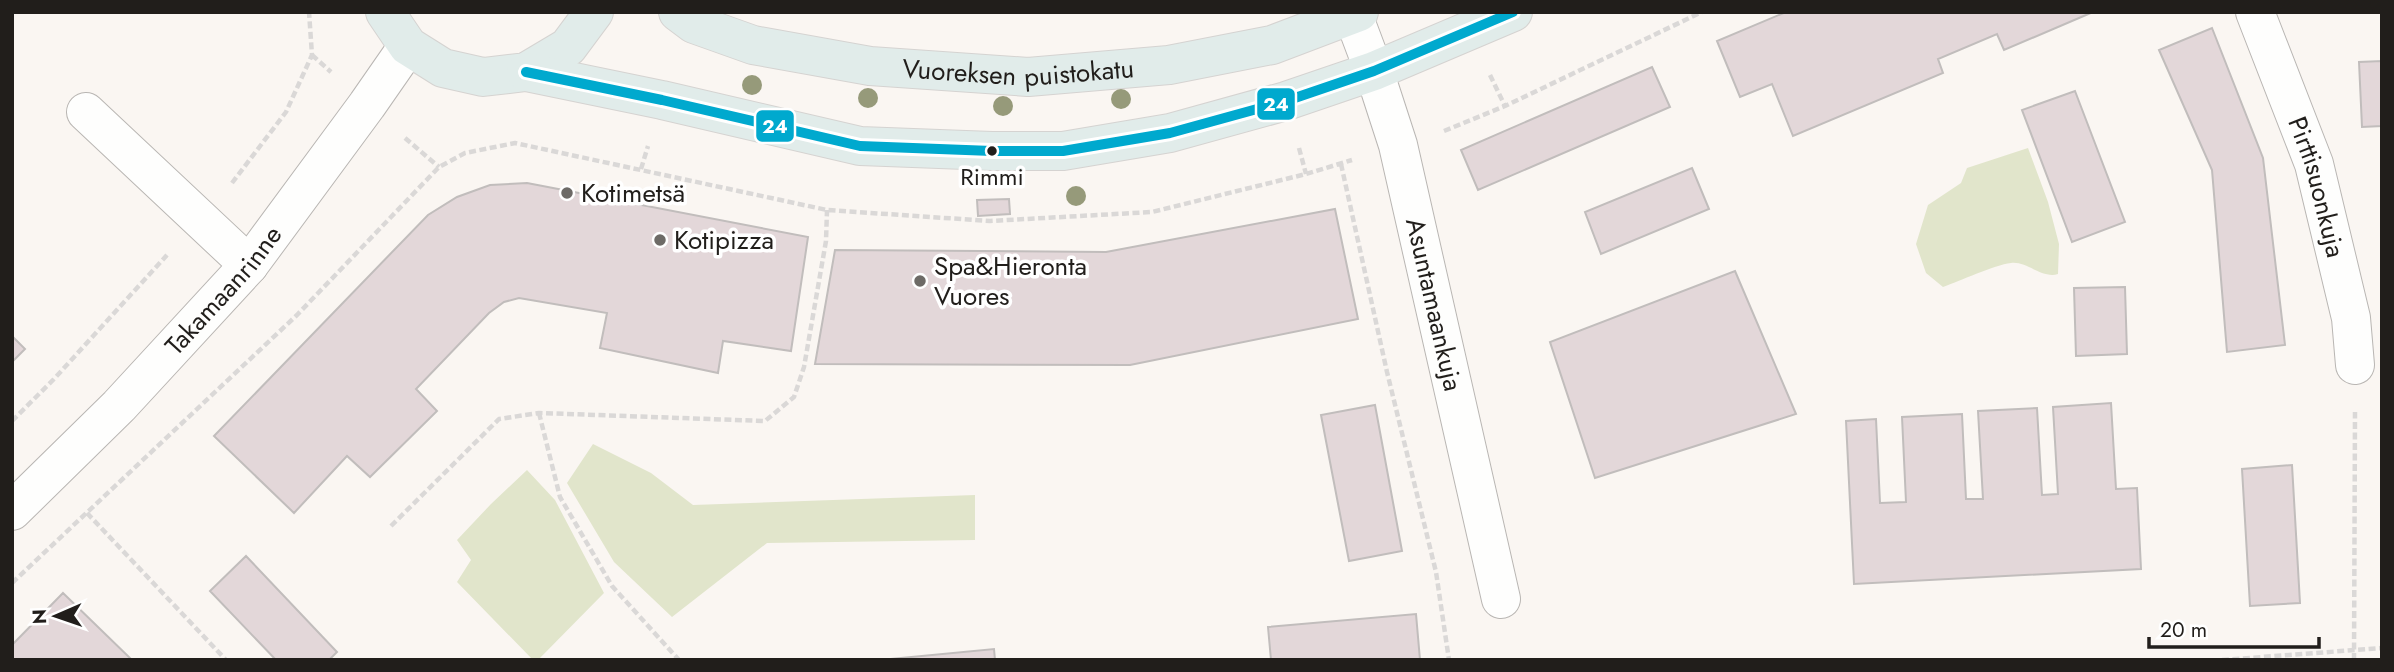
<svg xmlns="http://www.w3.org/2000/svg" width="2394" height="672" font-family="Jost,sans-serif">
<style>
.green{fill:#e1e5cb}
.building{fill:#e3d7d9;stroke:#c1bdbc;stroke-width:2}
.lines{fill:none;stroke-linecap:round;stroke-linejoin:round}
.minor-casing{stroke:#b9b6b3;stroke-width:40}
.major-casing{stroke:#d5d3d1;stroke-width:40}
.path{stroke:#dad8d7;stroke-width:4.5;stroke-dasharray:7 3.5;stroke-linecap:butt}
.minor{stroke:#fefefd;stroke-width:38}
.major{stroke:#e1ecea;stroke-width:38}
.bus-1-casing{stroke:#fff;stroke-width:16}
.bus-1{stroke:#00a9ce;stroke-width:10}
.tree{fill:#969a7a}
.bus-dot{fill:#211e1b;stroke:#fff;stroke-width:2.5}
.poi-dot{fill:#6d6a66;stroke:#fff;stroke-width:2.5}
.labels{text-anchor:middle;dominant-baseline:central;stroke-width:7;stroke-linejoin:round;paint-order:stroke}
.bus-label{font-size:24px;fill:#211e1b;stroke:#fff}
.street-label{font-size:26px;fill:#211e1b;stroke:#fff}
.poi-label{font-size:26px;fill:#211e1b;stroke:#fff;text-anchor:start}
.line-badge{stroke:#fff;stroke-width:2.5}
.badge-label{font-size:19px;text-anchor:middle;font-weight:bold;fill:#fff}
</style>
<rect width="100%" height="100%" fill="#faf6f2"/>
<path class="green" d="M2028,148L2048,202L2059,244L2058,274C2042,279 2027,261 2011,263C1994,265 1960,281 1943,287L1926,273L1916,244L1928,205L1961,183L1967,168Z
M593,444L651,473L693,505L975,495V540L767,543L672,617L614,562L567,483Z
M527,470L555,500L604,593L538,660H533L457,582L471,560L457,540L491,504Z"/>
<path class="building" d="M1786,12H2093L2004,50L1997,34L1938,59L1943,73L1793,136L1772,84L1740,97L1717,41Z
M2212,28L2263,158L2285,345L2227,352L2212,170L2159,50Z
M2382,61V126L2362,127L2359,62Z
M1652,67L1670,107L1478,190L1461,150Z
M2075,91L2125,222L2072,242L2022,110Z
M1692,168L1709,209L1601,254L1585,212Z
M527,183L808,237L791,351L723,341L718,373L600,348L607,313L519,298L504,302L489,313L416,389L437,411L370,477L347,456L294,513L214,436L428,215L457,197L490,185Z
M1009,199L1010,214L978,216L977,200Z
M1335,209L1358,319L1130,365L815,364L835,250L1106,252Z
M1735,271L1796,414L1595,478L1550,342Z
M2125,287L2127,354L2076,356L2074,288Z
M12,336L25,349L12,362Z
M2111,403L2116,489L2137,488L2141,569L1854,584L1846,421L1876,419L1880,503L1906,502L1902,417L1962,414L1966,499H1983L1978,411L2037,408L2042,495L2058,494L2053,407Z
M1375,405L1402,551L1349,561L1321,415Z
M2292,465L2300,603L2250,606L2242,469Z
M246,556L337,652L329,660H276L210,591Z
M63,593L132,660H12V645Z
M1416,614L1420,660H1271L1268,627Z
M994,649L995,660H880Z"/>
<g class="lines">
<defs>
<g id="minor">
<path id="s1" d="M2255,12L2314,164L2351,318L2355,365"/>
<path id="s2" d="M1353,15L1374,71L1398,145L1501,599"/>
<path d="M86,112L249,265"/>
<path id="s3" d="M12,511L119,406L249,265L367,105L408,46"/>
</g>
<g id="major">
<path d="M385,12L408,46L443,68L483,77L526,72L568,47L594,12"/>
<path id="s4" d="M678,12L694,24L753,45L870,66L1028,77L1169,65L1272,45L1359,12"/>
<path d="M526,72L662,100L860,146L992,151H1063L1170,133L1286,101L1374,71L1513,12"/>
</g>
</defs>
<use href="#minor" class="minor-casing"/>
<use href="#major" class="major-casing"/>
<path class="path" d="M312,55L331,72
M1490,75L1505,106
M1444,131L1505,106L1702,12
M405,138L439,167
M1299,148L1306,174
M1341,164L1387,372L1436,572L1449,660
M641,169L648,146
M232,183L286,112L312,55L309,12
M539,413L560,497L612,586L679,660
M12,421L54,379L167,255
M87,513L226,660
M391,526L499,419L539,413L765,421L794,397L804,367L826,241L827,210
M12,583L297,315L439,167L465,153L515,143L827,210L990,221L1152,212L1306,174L1352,160
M2222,660L2382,648
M2354,660L2355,412"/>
<use href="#minor" class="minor"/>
<use href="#major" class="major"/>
<defs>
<path id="bus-1" d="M526,72L662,100L860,146L992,151H1063L1170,133L1286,101L1374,71L1513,12"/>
</defs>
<use href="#bus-1" class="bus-1-casing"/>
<use href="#bus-1" class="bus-1"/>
</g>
<g class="tree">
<circle cx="752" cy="85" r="10"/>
<circle cx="868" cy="98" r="10"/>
<circle cx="1121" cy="99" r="10"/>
<circle cx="1003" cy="106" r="10"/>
<circle cx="1076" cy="196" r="10"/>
</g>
<circle class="bus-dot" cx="992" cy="151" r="6"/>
<g class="poi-dot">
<circle cx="567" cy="193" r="7"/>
<circle cx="660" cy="240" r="7"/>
<circle cx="920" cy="281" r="7"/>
</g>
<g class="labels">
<g class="bus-label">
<text x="992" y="176">Rimmi</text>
</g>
<g class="street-label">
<text stroke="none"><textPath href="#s4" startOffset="350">Vuoreksen puistokatu</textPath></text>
<text stroke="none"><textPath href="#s1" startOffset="186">Pirttisuonkuja</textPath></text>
<text stroke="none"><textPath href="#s3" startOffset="306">Takamaanrinne</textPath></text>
<text stroke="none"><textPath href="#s2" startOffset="301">Asuntamaankuja</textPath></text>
</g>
<g class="poi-label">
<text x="581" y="193">Kotimetsä</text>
<text x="674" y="240">Kotipizza</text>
<text x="934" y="266">Spa&amp;Hieronta<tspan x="934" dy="30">Vuores</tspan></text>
</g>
</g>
<g class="line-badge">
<rect x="1256" y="87" width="40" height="34" rx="7" fill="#00a9ce"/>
<rect x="755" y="109" width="40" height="34" rx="7" fill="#00a9ce"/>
</g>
<g class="badge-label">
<text x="1276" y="111">24</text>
<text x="775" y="133">24</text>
</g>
<rect width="2394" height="672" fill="none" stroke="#211e1b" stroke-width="28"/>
<g transform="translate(56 616) rotate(268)" stroke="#ffffff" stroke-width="5" paint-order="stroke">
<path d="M0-5L12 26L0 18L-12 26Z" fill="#211e1b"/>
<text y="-10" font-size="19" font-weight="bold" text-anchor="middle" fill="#211e1b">N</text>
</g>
<path d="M2149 637v10h170v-10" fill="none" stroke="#211e1b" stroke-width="3.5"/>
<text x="2160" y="637" font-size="21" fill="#211e1b" stroke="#ffffff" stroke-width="5" paint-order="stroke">20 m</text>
</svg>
